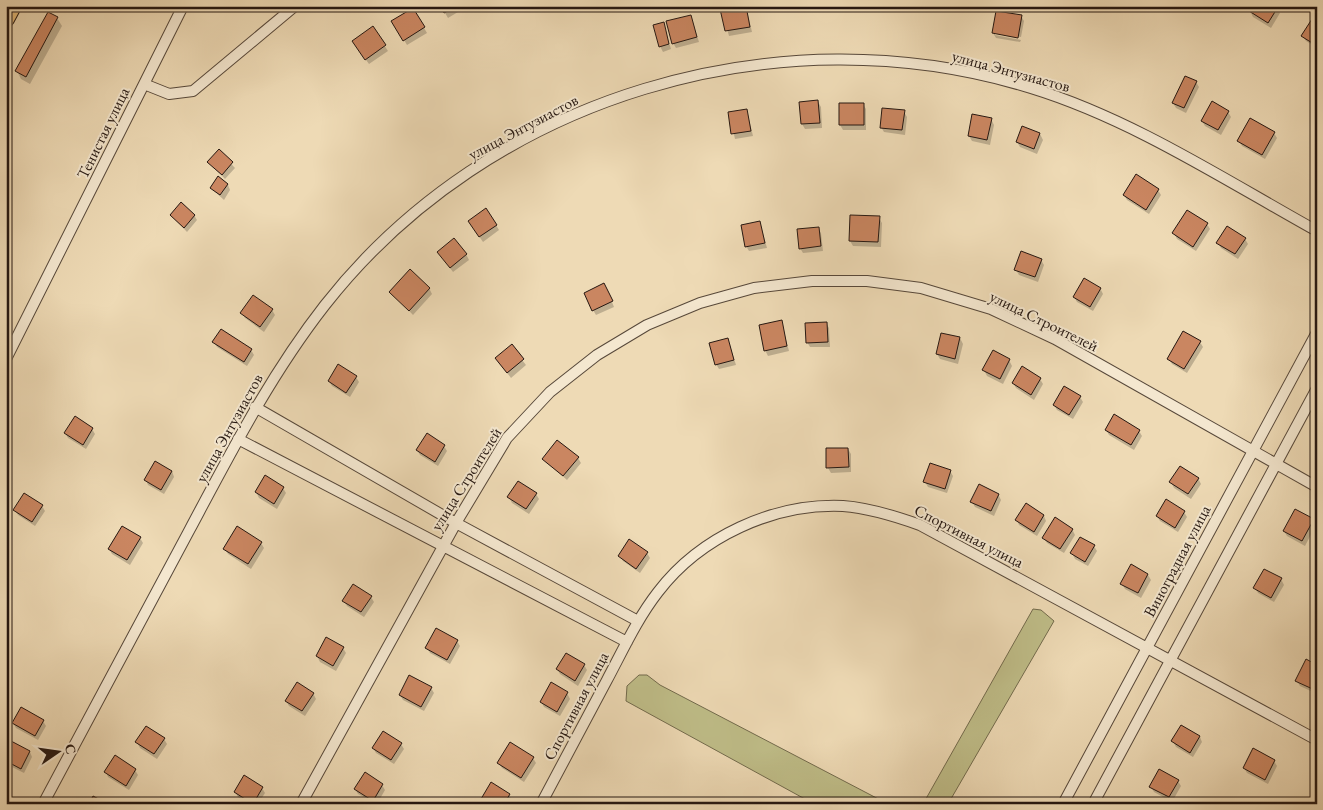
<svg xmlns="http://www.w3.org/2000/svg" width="1323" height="810" font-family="'EB Garamond',serif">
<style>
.green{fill:#bfbd88;stroke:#726a4c}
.shadow{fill:#0003}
.building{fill:#ca8661;stroke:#251711}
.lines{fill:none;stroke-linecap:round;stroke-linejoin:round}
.street-casing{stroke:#57483a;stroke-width:12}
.primary-casing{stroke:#251711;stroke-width:18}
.street{stroke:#f4e7cf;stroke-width:10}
.primary{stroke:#e7bd7a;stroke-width:16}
.labels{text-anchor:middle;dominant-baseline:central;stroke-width:4;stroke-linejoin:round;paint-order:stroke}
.street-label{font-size:16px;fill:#251711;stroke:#f4e7cf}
</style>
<rect width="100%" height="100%" fill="#eedab5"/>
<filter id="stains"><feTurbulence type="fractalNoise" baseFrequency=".004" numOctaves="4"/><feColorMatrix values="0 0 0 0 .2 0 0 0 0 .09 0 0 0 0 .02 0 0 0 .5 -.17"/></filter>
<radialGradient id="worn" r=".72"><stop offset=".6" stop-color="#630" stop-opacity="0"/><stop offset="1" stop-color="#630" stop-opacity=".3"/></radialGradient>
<path class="green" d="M1033,609L1041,610L1054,621L948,804H923Z
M639,675H647L660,685L888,804H814L626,701L627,686Z"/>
<path class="shadow" d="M441,6H468L448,18Z
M746,6L752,32L729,36L722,10Z
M1277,8L1280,13L1271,28L1253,17L1250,11Z
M413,9L427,33L407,45L393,21Z
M691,16L699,42L676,48L673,43Z
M1021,16L1024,21L1021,37L995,32V35L1021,40L1020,42L996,38L993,33Z
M57,18L62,26L30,84L21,79L17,71Z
M663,23L671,49L663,52L660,46Z
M1317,24V48L1306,41L1303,36Z
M373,28L388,51L369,64L356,46Z
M1196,82L1199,87L1186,113L1176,108L1173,103Z
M818,102L821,107L822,128L805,129L802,124L800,103Z
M840,104H863L866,109V130H843L840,125Z
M747,111L753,136L735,139L729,113Z
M904,112L907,117L905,135L884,132L881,127Z
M1228,112L1231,117L1221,135L1205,126L1202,121Z
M991,119L994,125L990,145L972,141L969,136Z
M1023,128L1040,134L1043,140L1037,154L1020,147L1017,142Z
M1274,133L1277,138L1265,159L1242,146L1239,141Z
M219,151L235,168L225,179L209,162Z
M228,185L230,190L224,200L211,188Z
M1158,190L1161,195L1149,214L1127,200L1124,195Z
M171,215H194L197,220L187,232Z
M879,218L882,223L881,247L853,246L850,241Z
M760,222L767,248L749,251L746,246Z
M1207,224L1210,229L1196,251L1177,239L1174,233Z
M496,225L499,230L483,242L472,226Z
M818,228L821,233L823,251L803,253L800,248Z
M1245,239L1248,244L1238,259L1221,248L1218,243Z
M439,253L466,254L469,260L453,272Z
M1041,260L1044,265L1038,282L1019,275L1016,270Z
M429,288L432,294L413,315L391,292Z
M1100,288L1103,294L1093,311L1077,302L1074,297Z
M607,290L614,307L596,315L593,310Z
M253,297L272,310L275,315L264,332L245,318L242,313Z
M781,321L789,351L768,356L765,350Z
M826,323L829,328L830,347H810L807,342Z
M960,338L963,344L958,364L940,359L937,354Z
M728,339L736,365L719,369L716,364Z
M214,342L251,350L254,355L247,366L217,347Z
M1200,342L1203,347L1187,373L1172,364L1169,359Z
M511,346L526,365L511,378L496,358Z
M1009,360L1012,366L1003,384L987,376L984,370Z
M1023,368L1040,379L1043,384L1034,400L1016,388L1013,383Z
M356,377L359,382L350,397L332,386L329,381Z
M1080,397L1083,402L1073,419L1057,410L1054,405Z
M75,418L92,429L95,434L86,449L68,438L65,433Z
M1106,430L1139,431L1142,436L1134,450L1109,435Z
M444,446L447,451L438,466L420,455L417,450Z
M848,449L851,454V472L831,473L828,468Z
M578,458L581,463L567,480L544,459Z
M172,471L174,477L164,494L148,485L146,480Z
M950,471L953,476L947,493L928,487L925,482Z
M1198,478L1201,484L1191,499L1174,488L1171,482Z
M283,488L286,493L277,509L259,498L256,492Z
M536,494L539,499L529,514L512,503L509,497Z
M998,494L1001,500L994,516L975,507L972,502Z
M1026,505L1044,516L1046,521L1037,536L1019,525L1017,520Z
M42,506L45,511L35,526L18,515L15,510Z
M1184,512L1187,517L1178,532L1160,521L1157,516Z
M1313,520L1316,525L1305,546L1287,536L1284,531Z
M1072,529L1075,535L1064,553L1047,543L1044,538Z
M140,538L143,543L130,565L112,554L109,549Z
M261,543L264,548L251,569L228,554L225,549Z
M1094,546L1097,551L1088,566L1075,559L1072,553Z
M647,553L650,558L640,573L623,561L620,556Z
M1148,575L1151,580L1141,598L1125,589L1122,584Z
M1281,579L1284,585L1274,602L1258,593L1255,588Z
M371,597L374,602L364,617L347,606L344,601Z
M457,641L460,646L450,664L430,653L427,648Z
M343,648L346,653L336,671L320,662L317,656Z
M567,654L584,665L587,670L578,686L560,674L557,669Z
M1317,666V694L1300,686L1297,681Z
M552,684L567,693L570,699L560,716L544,707L541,702Z
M431,688L434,693L424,711L403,700L400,695Z
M313,693L316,699L305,716L289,706L286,701Z
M43,721L46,726L38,740L16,728L13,723Z
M1182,726L1200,737L1202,742L1193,757L1176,747L1173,741Z
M164,739L167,744L157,759L140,748L137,742Z
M11,742L30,752L32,757L24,773L6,764V752Z
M401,744L404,749L394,764L376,753L373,748Z
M533,758L536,763L524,782L502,768L499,763Z
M1274,761L1277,766L1268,784L1247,773L1244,768Z
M135,770L138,775L129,790L108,777L106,772Z
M1178,781L1181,786L1172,802L1154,792L1151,787Z
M382,785L385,790L377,804L358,794L355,789Z
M262,788L265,793L258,804H248L238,797L235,792Z
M509,795L512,800L510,804H485L482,799Z"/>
<path class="building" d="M440,6H457L444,13Z
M735,6H746L750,27L725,31L720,9Z
M1252,6H1277L1278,7L1268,23L1249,11Z
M413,8L425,27L403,41L391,21Z
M996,11L1022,15L1018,38L992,33Z
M48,12L58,17L26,77L15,71Z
M691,15L697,37L672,44L666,21Z
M1312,19L1317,22V46L1301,36Z
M664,22L669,44L659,47L653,25Z
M373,26L386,45L365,60L352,41Z
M1185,76L1197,81L1184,108L1172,103Z
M818,100L820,123L801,124L799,102Z
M1212,101L1229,111L1218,130L1201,121Z
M839,103H864V125H839Z
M882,108L905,110L902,130L880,128Z
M747,109L751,131L731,134L728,112Z
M972,114L992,118L987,140L968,136Z
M1250,118L1275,132L1262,155L1237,141Z
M1022,126L1040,133L1034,149L1016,142Z
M219,149L233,162L222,175L207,162Z
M1136,174L1159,189L1146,210L1123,195Z
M218,176L228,184L220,195L210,188Z
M181,202L195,215L184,228L170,215Z
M486,208L497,225L479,237L468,221Z
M1187,210L1208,223L1193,247L1172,233Z
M850,215L880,216L878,242L849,241Z
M760,221L765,243L745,247L741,225Z
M1227,226L1246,238L1235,254L1216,243Z
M819,227L821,246L799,249L797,229Z
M454,238L467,254L450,268L437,252Z
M1021,251L1042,259L1035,277L1014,270Z
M410,269L430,288L409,311L389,292Z
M1084,278L1101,288L1090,307L1073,297Z
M604,283L613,301L592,311L584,293Z
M253,295L273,309L260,327L240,313Z
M782,320L787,346L764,351L759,325Z
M827,322L828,342L806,343L805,323Z
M221,329L252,349L244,362L212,342Z
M1183,331L1201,341L1184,369L1167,359Z
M941,333L960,337L955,359L936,354Z
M728,338L734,360L715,365L709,343Z
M512,344L524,359L507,373L495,358Z
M993,350L1010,359L1000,379L982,370Z
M338,364L357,376L346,393L328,381Z
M1022,366L1041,378L1031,395L1012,383Z
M1064,386L1081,396L1069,415L1053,405Z
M1114,414L1140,430L1131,445L1105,430Z
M75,416L93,428L83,445L64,433Z
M427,433L445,445L435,462L416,450Z
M557,440L579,457L563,476L542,459Z
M826,448H848L849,467L826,468Z
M155,461L172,471L161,490L144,480Z
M930,463L951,470L945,489L923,482Z
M1180,466L1199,478L1188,494L1169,482Z
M265,475L284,487L274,504L255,492Z
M518,481L537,493L526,509L507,497Z
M979,484L999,494L991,511L970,502Z
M24,493L43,505L32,522L13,510Z
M1166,499L1185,511L1175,528L1156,516Z
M1026,503L1044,515L1034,532L1015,520Z
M1295,509L1314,519L1302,541L1283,531Z
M1055,517L1073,529L1060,549L1042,538Z
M122,526L141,537L127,560L108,549Z
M237,526L262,542L248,564L223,549Z
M1080,537L1095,545L1085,562L1070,553Z
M629,539L648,552L636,569L618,556Z
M1131,564L1148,574L1138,593L1120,584Z
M1264,569L1282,578L1271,598L1253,588Z
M353,584L372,596L361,612L342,601Z
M436,628L458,640L447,660L425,648Z
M326,637L344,647L333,666L316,656Z
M566,653L585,664L575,681L556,669Z
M1306,659L1317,665V691L1295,681Z
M409,675L432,687L421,707L399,695Z
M297,682L314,693L302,711L285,701Z
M551,682L568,692L557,712L540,702Z
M21,707L44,720L35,736L12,723Z
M1181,725L1200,736L1190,753L1171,741Z
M146,726L165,738L154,754L135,742Z
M383,731L402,743L391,760L372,748Z
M11,741L30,751L21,769L6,761V749Z
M510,742L534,757L521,778L497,763Z
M1253,748L1275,760L1265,780L1243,768Z
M115,755L136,769L126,786L104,772Z
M1159,769L1179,780L1169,797L1149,787Z
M365,772L383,784L373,801L354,789Z
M244,775L263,787L253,804L234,792Z
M491,782L510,794L504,804H489L481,799Z
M93,796L108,804H89Z"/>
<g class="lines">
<defs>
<path id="street" d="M144,84L183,6
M6,359L144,84L169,94L193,91L295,6
M255,407L456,523L638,621
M238,439L627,642
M43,804C92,712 141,620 190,529C231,452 271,374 325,305C489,96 778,10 1031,88C1132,119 1225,180 1317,231
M301,804L456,523L507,438L550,392L597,355L647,325L700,303L754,288L812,281H867L921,288L991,309L1055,339L1317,487
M541,804C563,763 585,721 607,680C623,650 637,619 658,592C700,537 773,503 843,506C870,508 895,516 920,525L1317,740
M1063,804L1317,332
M1093,804L1317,388"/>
<path id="primary" d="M6,19L13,6"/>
</defs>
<use href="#street" class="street-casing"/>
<use href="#primary" class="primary-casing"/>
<use href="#street" class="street"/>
<use href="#primary" class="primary"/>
</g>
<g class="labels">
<g class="street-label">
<text transform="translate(1011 71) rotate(15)">улица Энтузиастов</text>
<text transform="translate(523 127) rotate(-28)">улица Энтузиастов</text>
<text transform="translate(103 133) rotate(-64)">Тенистая улица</text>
<text transform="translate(1044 321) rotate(26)">улица Строителей</text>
<text transform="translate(229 428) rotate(-61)">улица Энтузиастов</text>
<text transform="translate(466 479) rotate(-58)">улица Строителей</text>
<text transform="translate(969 536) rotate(27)">Спортивная улица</text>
<text transform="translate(1177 561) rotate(-62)">Виноградная улица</text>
<text transform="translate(576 706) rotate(-62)">Спортивная улица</text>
</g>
</g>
<rect width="1323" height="810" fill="none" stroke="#eedab5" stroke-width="25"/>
<rect x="8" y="8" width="1308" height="795" fill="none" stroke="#251711" stroke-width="2.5"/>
<rect x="12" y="12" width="1298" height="785" fill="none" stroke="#251711"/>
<g transform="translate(58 752) rotate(77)" stroke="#f4e7cf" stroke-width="4" paint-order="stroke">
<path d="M0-4L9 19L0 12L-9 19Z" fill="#251711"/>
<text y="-8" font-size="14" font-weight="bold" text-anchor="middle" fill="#251711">С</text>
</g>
<rect width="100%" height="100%" filter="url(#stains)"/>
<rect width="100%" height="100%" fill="url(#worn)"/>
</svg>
